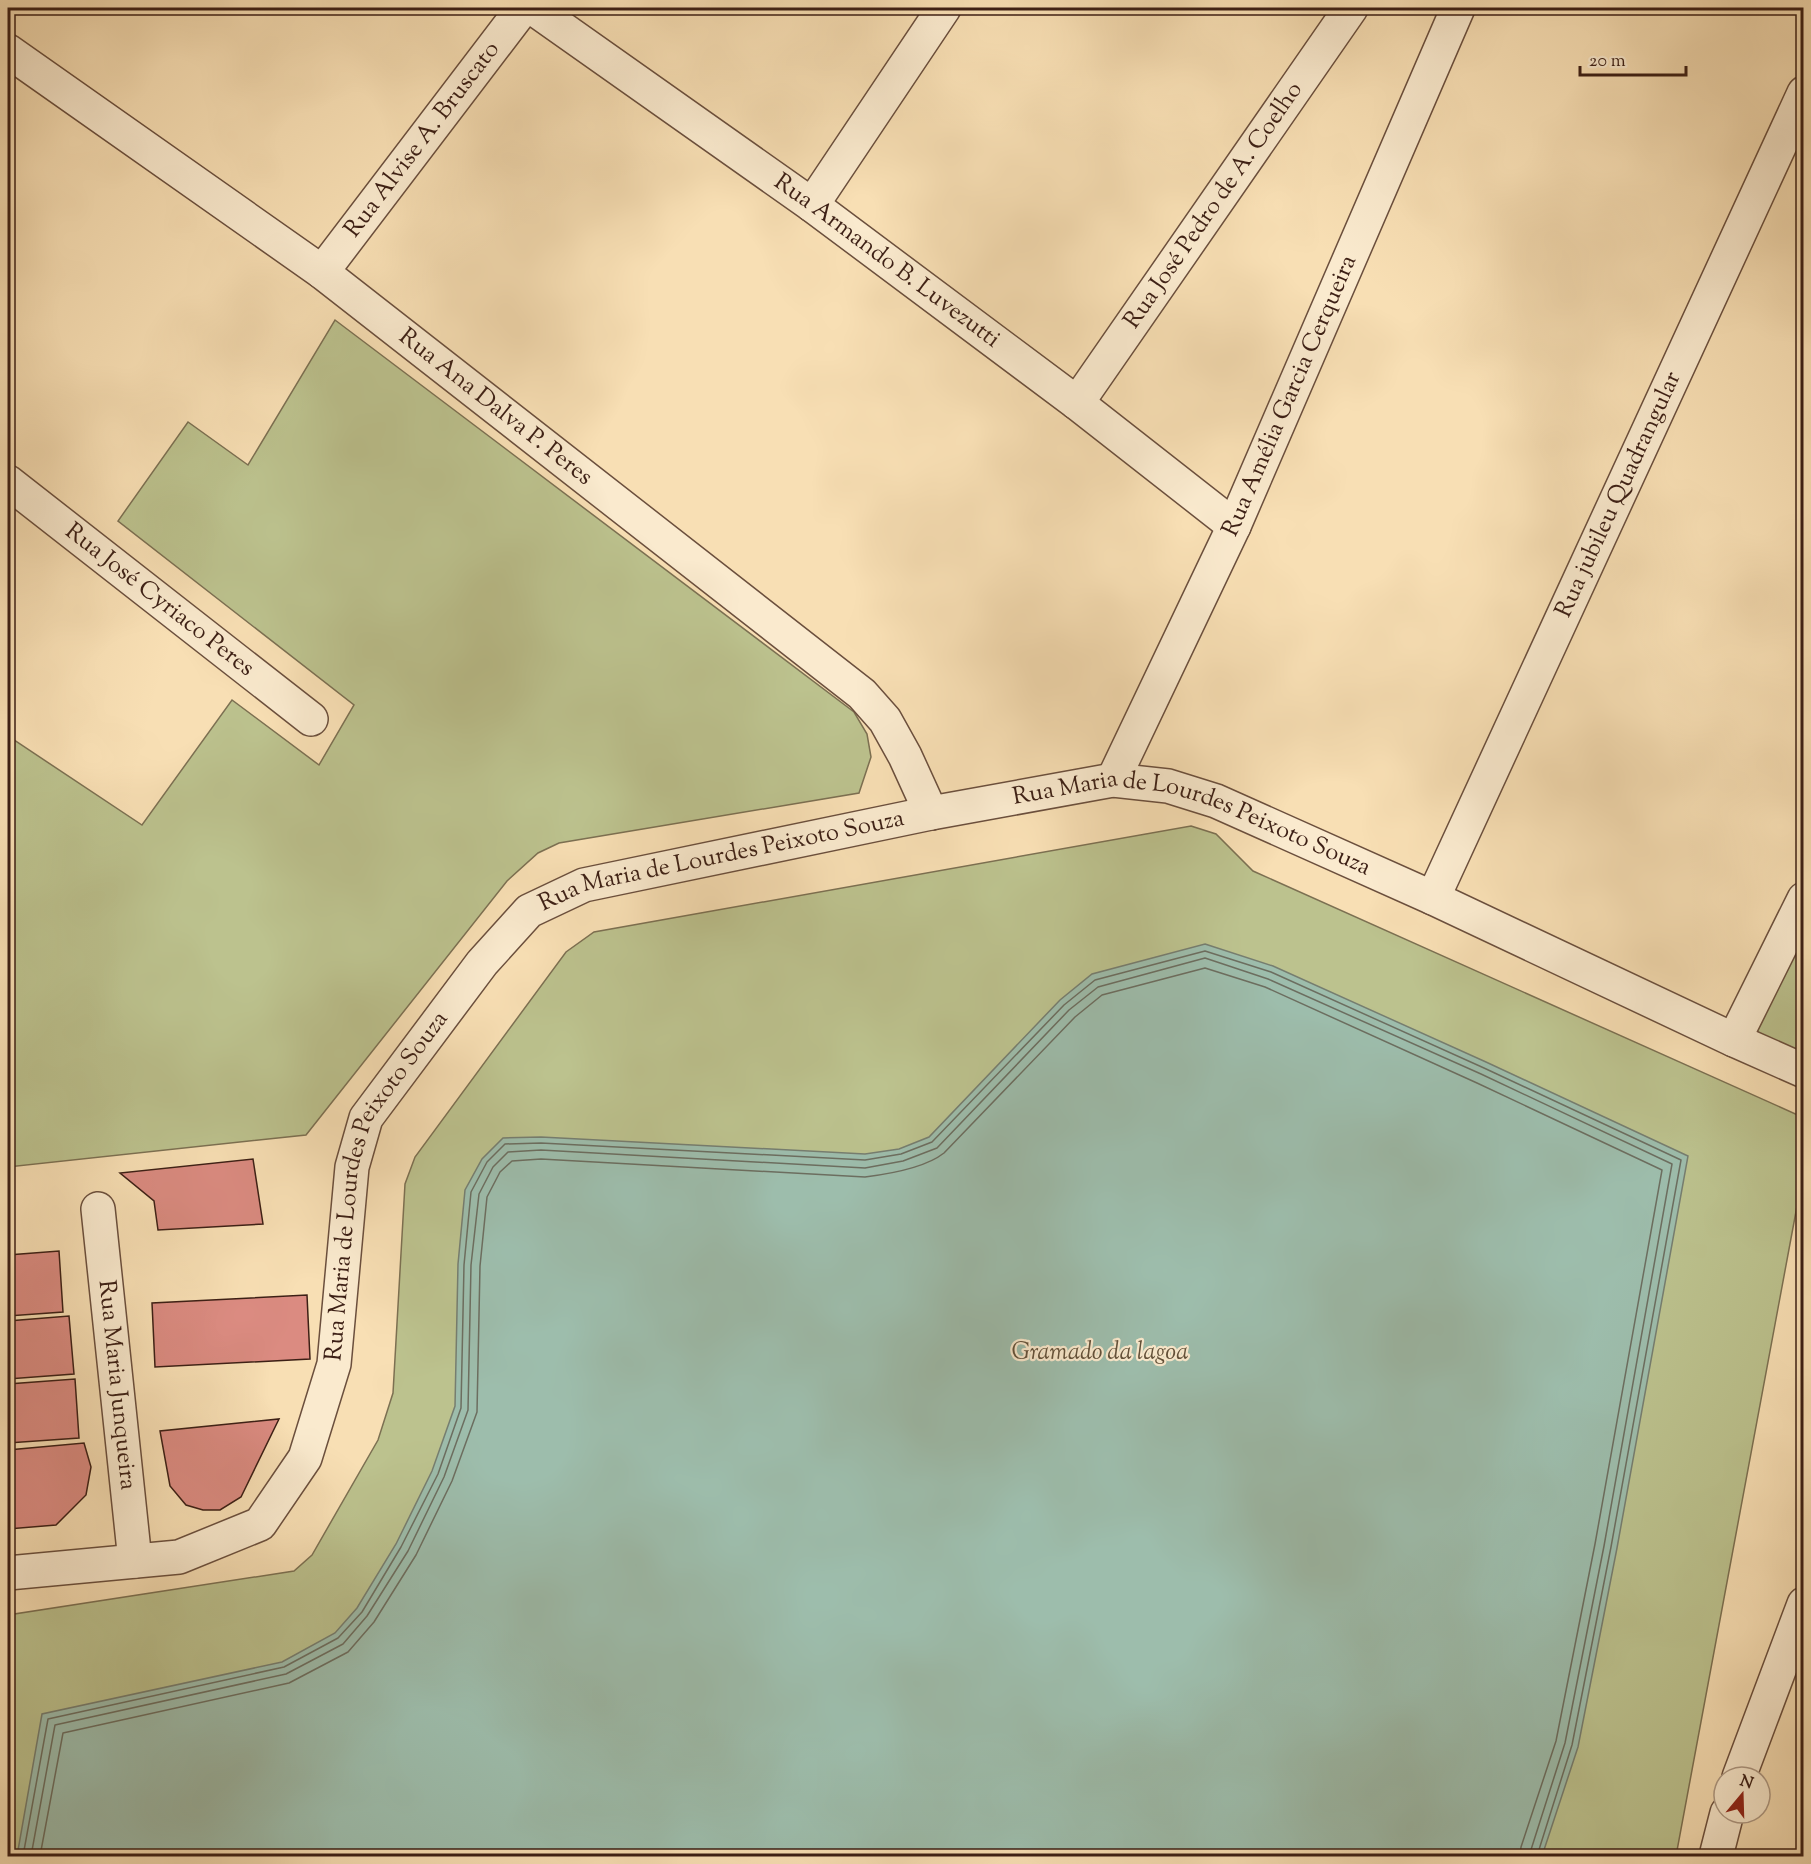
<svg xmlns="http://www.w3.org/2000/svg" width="1811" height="1864" font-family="'Sorts Mill Goudy',serif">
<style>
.green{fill:#bcc28e;stroke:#7c7052;stroke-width:1.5}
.water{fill:#9dbdac;stroke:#767e70;stroke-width:1.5}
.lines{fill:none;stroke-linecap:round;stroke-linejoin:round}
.shore{stroke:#6c6e60;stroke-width:1.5}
.building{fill:#db8b81;stroke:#3c1f15;stroke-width:1.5}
.minor-casing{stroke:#6b4f3d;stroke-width:36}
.minor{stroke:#faeace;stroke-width:33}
.labels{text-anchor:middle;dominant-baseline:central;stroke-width:4.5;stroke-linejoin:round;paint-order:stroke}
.street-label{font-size:24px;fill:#3c1f15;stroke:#faeace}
.park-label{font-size:24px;font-style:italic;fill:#625039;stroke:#faeace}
</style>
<rect width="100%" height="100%" fill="#f8dfb4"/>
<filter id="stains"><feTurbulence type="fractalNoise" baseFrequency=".00333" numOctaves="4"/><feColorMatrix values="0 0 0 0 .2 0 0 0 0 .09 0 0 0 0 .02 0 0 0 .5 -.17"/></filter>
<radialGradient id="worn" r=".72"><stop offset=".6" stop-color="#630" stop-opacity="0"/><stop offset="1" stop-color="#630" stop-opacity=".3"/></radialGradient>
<path class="green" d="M335,320L854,712L867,734L871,757L859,793L559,843L538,853L507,881L306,1135L8,1167V736L142,825L232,700L319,765L354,705L118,521L188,422L248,465Z
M1191,826L1216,834L1253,871L1800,1116L1803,1125V1174L1676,1856H8V1615L294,1571L312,1555L378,1440L393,1393L405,1184L415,1157L566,952L594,932Z
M1803,918V1062L1744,1036Z"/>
<path class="water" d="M1205,944L1273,966L1486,1062L1688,1156L1617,1548L1578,1747L1542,1856H17L42,1714L282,1662L335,1633L357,1608L396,1544L432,1471L455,1406L458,1264L465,1190L482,1159L503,1138L541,1137L865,1154L899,1149L929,1137L1060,1000L1092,974Z"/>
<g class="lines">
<path class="shore" d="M23,1856L48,1719L284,1667L338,1638L362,1612L401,1547L438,1474L461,1408L464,1265L471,1192L487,1162L505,1144L541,1143L865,1160L901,1154L932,1142L1064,1005L1095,980L1205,951L1271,972L1484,1068L1681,1160L1611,1547L1572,1745L1537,1856
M31,1856L55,1725L286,1674L343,1644L367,1616L408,1551L444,1477L468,1410L471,1265L479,1194L493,1167L508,1152L541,1150L865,1168L903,1161L937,1148L1069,1010L1098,987L1205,958L1268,979L1481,1074L1672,1164L1604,1546L1565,1743L1529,1856
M40,1856L63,1733L289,1683L348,1652L374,1622L416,1555L452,1481L477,1412L480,1266L487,1197L500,1172L512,1161L541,1159L865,1177C889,1174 925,1168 944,1153L1075,1017L1102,995L1205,968L1265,987L1477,1083L1662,1170L1595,1544L1556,1741L1521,1847L1520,1856"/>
</g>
<path class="building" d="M253,1159L263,1224L158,1230L154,1201L120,1173Z
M59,1251L63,1312L8,1316V1255Z
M307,1295L310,1359L155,1367L152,1303Z
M69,1316L74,1374L8,1379V1321Z
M75,1379L79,1438L8,1443V1384Z
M279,1419L241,1497L220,1510H203L186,1505L170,1486L160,1431Z
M84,1443L91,1467L86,1495L56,1525L8,1529V1450Z"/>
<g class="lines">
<defs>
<g id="minor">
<path id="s1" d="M533,8L812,205L1077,403L1234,526"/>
<path id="s2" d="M8,51L322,272L862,694L885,720L905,756L931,813"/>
<path d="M812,205L944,8"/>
<path id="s3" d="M322,272L523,8"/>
<path id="s4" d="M1077,403L1351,8"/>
<path id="s5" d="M8,482L311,719"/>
<path id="s6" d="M1113,780L1234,526L1458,8"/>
<path id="s7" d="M1433,898L1804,93"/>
<path d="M1734,1040L1804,899"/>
<path id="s8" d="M98,1209L135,1561"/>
<path id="s9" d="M8,1573L179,1557L260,1524L305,1458L334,1364L352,1167L366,1118L482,963L529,911L584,885L931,813L1113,780L1168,786L1216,801L1433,898L1734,1040L1804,1071"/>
<path d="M1739,1777L1804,1604"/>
<path d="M1716,1856L1727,1813"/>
</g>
</defs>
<use href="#minor" class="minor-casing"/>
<use href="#minor" class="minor"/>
</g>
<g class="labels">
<g class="street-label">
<text stroke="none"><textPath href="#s3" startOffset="166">Rua Alvise A. Bruscato</textPath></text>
<text stroke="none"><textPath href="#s4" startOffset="240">Rua José Pedro de A. Coelho</textPath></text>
<text stroke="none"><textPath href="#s1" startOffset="435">Rua Armando B. Luvezutti</textPath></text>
<text stroke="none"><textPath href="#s6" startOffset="423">Rua Amélia Garcia Cerqueira</textPath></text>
<text stroke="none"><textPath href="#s2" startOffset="604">Rua Ana Dalva P. Peres</textPath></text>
<text stroke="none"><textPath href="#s7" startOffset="444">Rua jubileu Quadrangular</textPath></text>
<text stroke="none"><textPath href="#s5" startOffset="192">Rua José Cyriaco Peres</textPath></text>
<text stroke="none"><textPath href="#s9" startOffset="1636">Rua Maria de Lourdes Peixoto Souza</textPath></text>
<text stroke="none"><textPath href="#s9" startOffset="1150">Rua Maria de Lourdes Peixoto Souza</textPath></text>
<text stroke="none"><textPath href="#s9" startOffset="628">Rua Maria de Lourdes Peixoto Souza</textPath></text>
<text stroke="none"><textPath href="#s8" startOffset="177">Rua Maria Junqueira</textPath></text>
</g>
<g class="park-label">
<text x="1100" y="1353">Gramado da lagoa</text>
</g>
</g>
<rect width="1811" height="1864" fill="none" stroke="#f8dfb4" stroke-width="30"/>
<rect x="9" y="9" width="1793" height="1846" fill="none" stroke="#3c1f15" stroke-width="3"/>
<rect x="15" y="15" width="1781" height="1834" fill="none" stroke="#3c1f15" stroke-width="1.5"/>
<g transform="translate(1742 1795) rotate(19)"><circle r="28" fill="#faeace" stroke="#ae9984" stroke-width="1.5"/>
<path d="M0-4.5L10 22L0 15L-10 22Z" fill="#8f2418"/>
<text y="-9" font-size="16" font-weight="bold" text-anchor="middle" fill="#3c1f15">N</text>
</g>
<path d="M1580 66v9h106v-9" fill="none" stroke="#3c1f15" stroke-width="3"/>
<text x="1589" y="66" font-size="18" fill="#3c1f15" stroke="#faeace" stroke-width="4.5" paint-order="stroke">20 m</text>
<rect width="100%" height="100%" filter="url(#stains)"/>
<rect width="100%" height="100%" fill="url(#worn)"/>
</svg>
